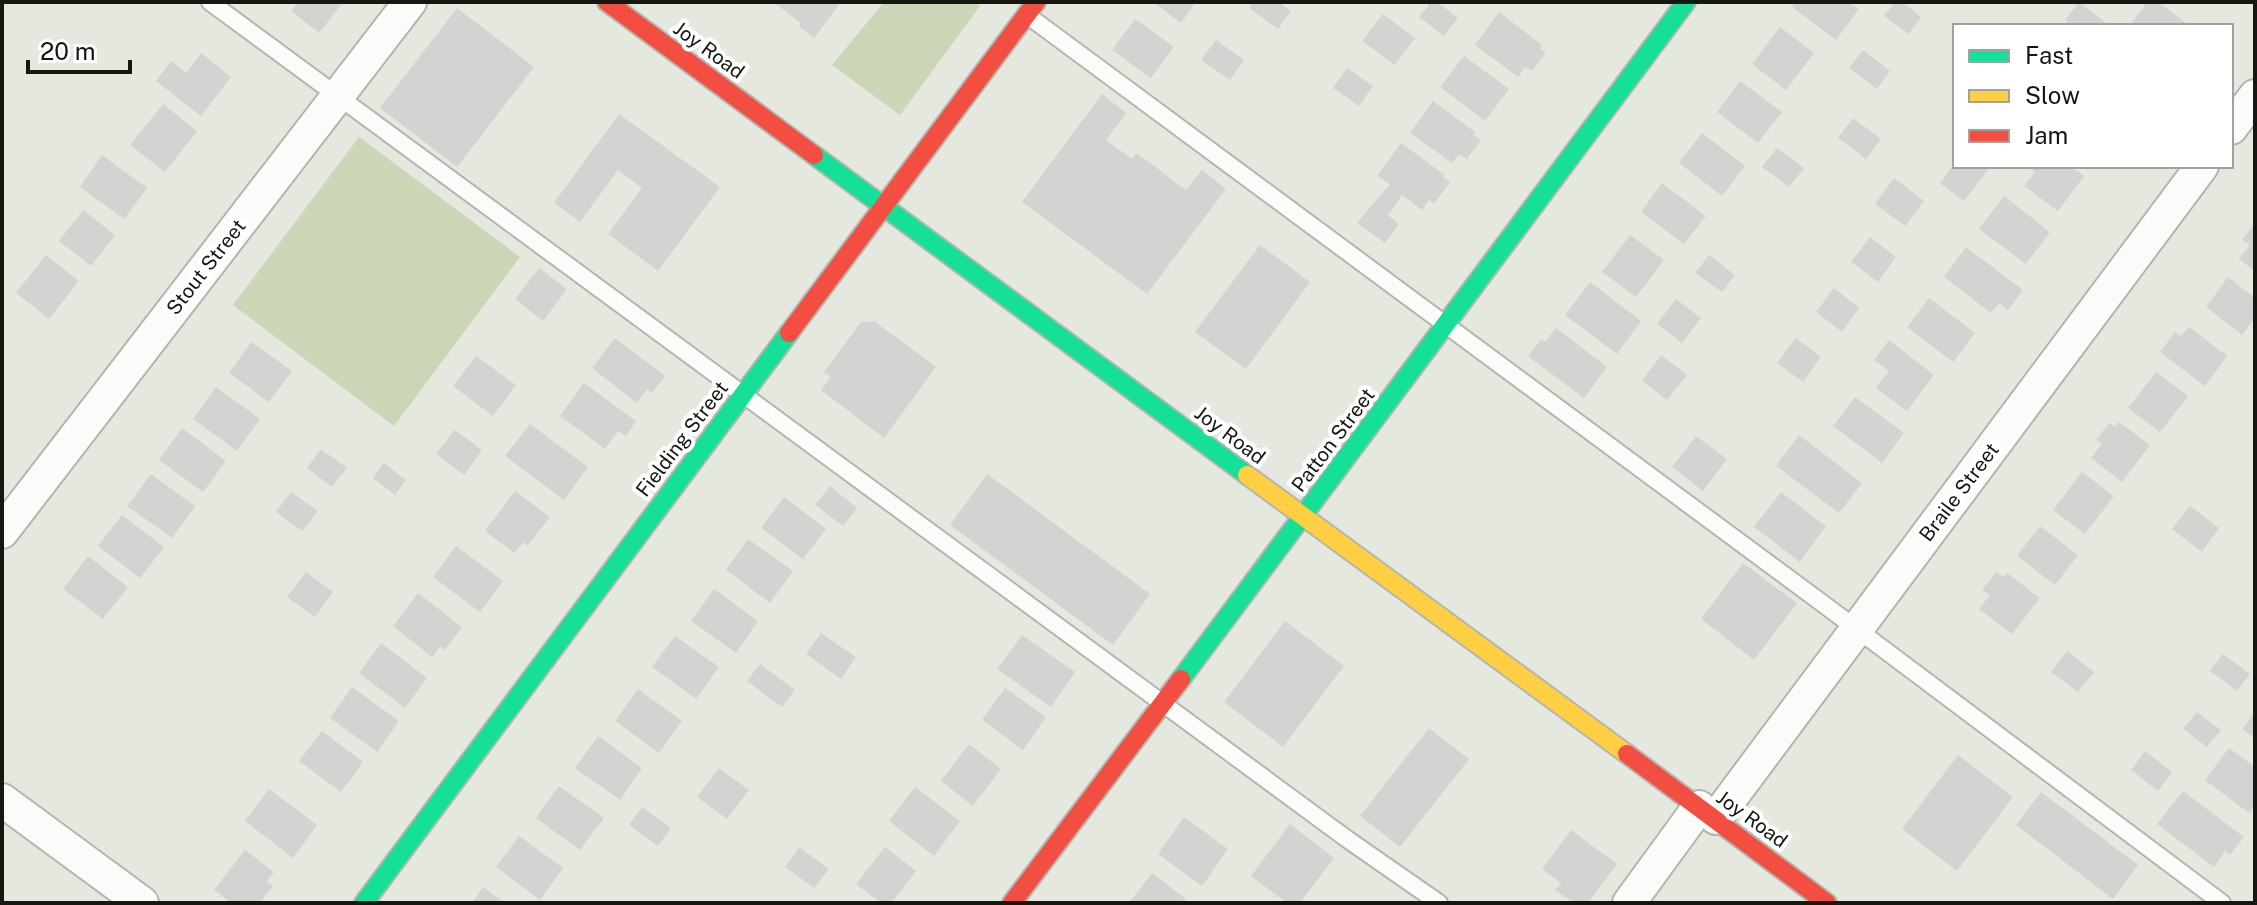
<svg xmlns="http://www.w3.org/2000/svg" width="2257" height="905" font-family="'Public Sans',sans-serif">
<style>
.green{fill:#cbd6b6}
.building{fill:#d4d3d1}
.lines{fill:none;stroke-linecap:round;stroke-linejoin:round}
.lane-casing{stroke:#b3b6ae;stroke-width:20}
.street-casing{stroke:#b3b6ae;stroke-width:36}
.fast-casing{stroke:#b3b6ae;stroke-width:22}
.slow-casing{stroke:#b3b6ae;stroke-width:22}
.jam-casing{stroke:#b3b6ae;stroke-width:22}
.lane{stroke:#fbfcfa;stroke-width:16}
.street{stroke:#fbfcfa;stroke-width:32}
.fast{stroke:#16e098;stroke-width:18}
.slow{stroke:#ffcf43;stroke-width:18}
.jam{stroke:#f24e42;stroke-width:18}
.labels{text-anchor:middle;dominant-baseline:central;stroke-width:8;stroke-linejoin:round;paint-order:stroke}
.street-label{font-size:20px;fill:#151711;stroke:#fff}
</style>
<rect width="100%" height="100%" fill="#e4e8de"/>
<path class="green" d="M884,2H974L980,6L900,115L832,65Z
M359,137L520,257L394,426L233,305Z"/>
<path class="building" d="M298,2H343L319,33L291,11Z
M773,2H841L814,38L799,26L801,23Z
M1153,2H1196L1181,23Z
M1254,2H1279L1291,11L1278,29L1249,8Z
M1431,2H1437L1458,18L1444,36L1419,17Z
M1796,2H1849L1859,9L1836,40L1792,7Z
M1895,2H1902L1921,17L1909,34L1884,16Z
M2079,2L2105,22L2103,26H2073L2065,20Z
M2147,2H2158L2190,26H2129Z
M457,8L534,67L457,167L380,108Z
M1499,12L1542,45L1540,48L1546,53L1532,71L1525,67L1518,77L1475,45Z
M1383,14L1415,38L1395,65L1362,41Z
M1135,19L1174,47L1151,78L1112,50Z
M1780,27L1814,53L1786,90L1752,64Z
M1216,40L1244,60L1230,80L1201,60Z
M1863,50L1890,71L1877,89L1849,68Z
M201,53L231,77L201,116L156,81L171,61L186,73Z
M1464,56L1509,89L1485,121L1440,87Z
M1347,68L1373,86L1359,106L1333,88Z
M1740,81L1782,112L1758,143L1717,112Z
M1102,94L1126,113L1106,140L1132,159L1137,153L1186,190L1202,170L1226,189L1147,294L1022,202Z
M1433,101L1475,132L1473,135L1481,140L1467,159L1459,154L1452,163L1410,133Z
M163,104L197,131L165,172L130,145Z
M619,114L720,187L658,271L608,234L642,188L618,170L580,222L554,203Z
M1853,118L1881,139L1866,159L1838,138Z
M1702,133L1745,166L1722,196L1679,163Z
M1401,143L1445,175L1443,177L1450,182L1434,204L1429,200L1422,210L1402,195L1388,215L1399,224L1385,243L1357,223L1390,184L1377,176Z
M1777,148L1804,168L1789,187L1762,167Z
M102,155L147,188L124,219L80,187Z
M1955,163V166H1985L1989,169L1964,201L1940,183Z
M2026,166H2071L2084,176L2058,211L2024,186L2035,172Z
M1894,178L1924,201L1905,226L1875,204Z
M1662,183L1706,216L1684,244L1641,212Z
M2004,196L2050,232L2026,264L1979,229Z
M83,210L115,235L91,266L59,241Z
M2255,223V271L2239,259L2250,245L2242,240Z
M1630,235L1664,260L1636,297L1602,272Z
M1870,237L1896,257L1878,282L1851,262Z
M1260,245L1310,282L1246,369L1195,332Z
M1966,247L2023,290L2008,310L1999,303L1991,313L1944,277Z
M46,255L79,281L49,319L16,293Z
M1709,255L1735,275L1722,292L1695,273Z
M539,268L567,289L543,321L515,299Z
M2228,277L2255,298V318L2242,335L2206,307Z
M1590,282L1641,321L1617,354L1565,315Z
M1834,288L1859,308L1842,332L1816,312Z
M1929,298L1975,333L1953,362L1907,327Z
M1676,299L1701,318L1682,343L1657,324Z
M874,321L936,367L884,438L821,390L831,377L824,372L861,322Z
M2189,327L2227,356L2205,386L2160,352L2175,332L2181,336Z
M1556,328L1607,367L1584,398L1528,356L1541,339L1545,342Z
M615,338L665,376L652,393L647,389L637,403L592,368Z
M1796,338L1821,357L1803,382L1777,363Z
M1889,340L1934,375L1907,411L1876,388L1889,371L1874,360Z
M251,342L292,371L269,402L229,373Z
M1661,355L1687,375L1667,400L1642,381Z
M476,356L516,385L493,416L453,386Z
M2156,372L2188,396L2160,432L2128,408Z
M584,383L636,421L626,436L618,431L605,449L560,416Z
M216,387L260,419L237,451L193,419Z
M1855,397L1904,433L1882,463L1833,426Z
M2119,422L2150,445L2122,482L2091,458L2102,444L2096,440L2109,423L2115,427Z
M530,424L588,467L564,500L505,456Z
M182,428L226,461L203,492L159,460Z
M455,430L482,450L464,475L436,454Z
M1799,435L1862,483L1839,513L1776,466Z
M1696,436L1727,459L1703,491L1672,467Z
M321,449L347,468L332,487L307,468Z
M384,463L406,480L395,495L373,478Z
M2082,472L2114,496L2085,534L2053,510Z
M151,474L195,506L172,538L127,506Z
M987,474L1150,594L1113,645L950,525Z
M830,486L857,508L843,526L815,505Z
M515,491L550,517L527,546L523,542L514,553L485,531Z
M291,492L318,511L302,531L276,512Z
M1781,492L1826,526L1800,562L1754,527Z
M784,497L826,529L803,559L761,528Z
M2190,506L2219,528L2202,552L2172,529Z
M122,515L164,547L140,578L98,546Z
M2040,526L2078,555L2055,585L2017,556Z
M748,539L793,571L770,603L726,570Z
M456,546L503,581L480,612L433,577Z
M88,556L128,587L103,619L63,589Z
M1743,563L1797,603L1754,660L1701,619Z
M306,572L333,592L315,617L287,597Z
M1996,572L2003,577L2007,573L2040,598L2012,634L1979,609L1990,595L1982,590Z
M714,589L758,621L736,653L691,621Z
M418,593L462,627L445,650L440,646L432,657L393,626Z
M1285,621L1344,666L1283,747L1224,702Z
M821,633L856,657L841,679L806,654Z
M1022,635L1075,672L1051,707L997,669Z
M675,636L719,667L696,699L652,667Z
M381,643L427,678L405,708L359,673Z
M2067,651L2094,672L2078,692L2051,672Z
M2223,654L2250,674L2237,691L2210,671Z
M760,664L795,690L782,707L747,681Z
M352,687L399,721L377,752L330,718Z
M1005,688L1046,717L1023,750L982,720Z
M638,689L682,721L659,753L615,721Z
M2197,712L2221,730L2207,747L2183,729Z
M2255,712V738L2242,729Z
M1429,728L1469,759L1400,847L1360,816Z
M322,731L363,762L341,792L299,761Z
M598,736L642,768L620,800L575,768Z
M969,744L1001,769L973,806L941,781Z
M2229,748L2255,767V805L2249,813L2205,780Z
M2145,751L2172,772L2158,791L2131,770Z
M1958,755L2013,797L1957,871L1902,829Z
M719,768L749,790L727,819L697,797Z
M559,786L604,818L580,850L536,818Z
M915,787L960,821L934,856L889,821Z
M269,789L317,825L293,858L245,821Z
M2183,791L2244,837L2230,855L2225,851L2214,867L2157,824Z
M2041,792L2138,865L2113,899L2016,825Z
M642,807L671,828L658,846L629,825Z
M1184,817L1228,849L1202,886L1158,854Z
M1290,824L1334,858L1300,903H1287L1251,876Z
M1571,830L1617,864L1588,903H1574L1555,890L1561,883L1542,869Z
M519,836L563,868L540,900L496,867Z
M799,847L829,869L814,888L785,867Z
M885,847L916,871L891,903H881L856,884Z
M245,850L274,872L267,881L273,886L260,903H231L214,890Z
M1152,873L1186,899L1183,903H1129Z
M483,887L505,903H472Z"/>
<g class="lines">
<defs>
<path id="lane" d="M210,2L1347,839L1439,903
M1027,15L1826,606L2222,903"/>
<path id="street" d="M2231,128L2255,96
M2,532L410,2
M2,800L142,903
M1716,818L2202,166
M1629,903L1699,807"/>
<path id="fast" d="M814,155L1247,475
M1181,679L1686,2
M364,903L789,333"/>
<path id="slow" d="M1247,475L1627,754"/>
<path id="jam" d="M607,2L814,155
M789,333L1036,2
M1627,754L1827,903
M1012,903L1181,679"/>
</defs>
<use href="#lane" class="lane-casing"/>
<use href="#street" class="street-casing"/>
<use href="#fast" class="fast-casing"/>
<use href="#slow" class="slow-casing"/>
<use href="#jam" class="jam-casing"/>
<use href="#lane" class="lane"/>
<use href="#street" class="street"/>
<use href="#fast" class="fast"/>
<use href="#slow" class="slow"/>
<use href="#jam" class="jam"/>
</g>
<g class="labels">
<g class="street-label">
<text transform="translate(709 50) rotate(36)">Joy Road</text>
<text transform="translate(206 267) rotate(-52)">Stout Street</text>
<text transform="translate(1230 435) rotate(37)">Joy Road</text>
<text transform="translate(682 439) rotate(-53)">Fielding Street</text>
<text transform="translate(1333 440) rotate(-53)">Patton Street</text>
<text transform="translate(1959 492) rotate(-53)">Braile Street</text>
<text transform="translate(1752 819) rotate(36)">Joy Road</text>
</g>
</g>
<rect width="2257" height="905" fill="none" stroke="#151711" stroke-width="8"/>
<rect x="1953" y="24" width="280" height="144" fill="#ffffff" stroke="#a1a2a0" stroke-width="2"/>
<rect x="1969" y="50" width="40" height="12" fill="#16e098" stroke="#a1a2a0" stroke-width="2"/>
<text x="2025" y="64" font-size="24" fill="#151711">Fast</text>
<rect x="1969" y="90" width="40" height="12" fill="#ffcf43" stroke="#a1a2a0" stroke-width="2"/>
<text x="2025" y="104" font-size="24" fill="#151711">Slow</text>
<rect x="1969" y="130" width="40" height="12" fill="#f24e42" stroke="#a1a2a0" stroke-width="2"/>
<text x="2025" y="144" font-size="24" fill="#151711">Jam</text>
<path d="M28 60v12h102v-12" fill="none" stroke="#151711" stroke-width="4"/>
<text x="40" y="60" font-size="24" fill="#151711" stroke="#ffffff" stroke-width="6" paint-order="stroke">20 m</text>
</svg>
